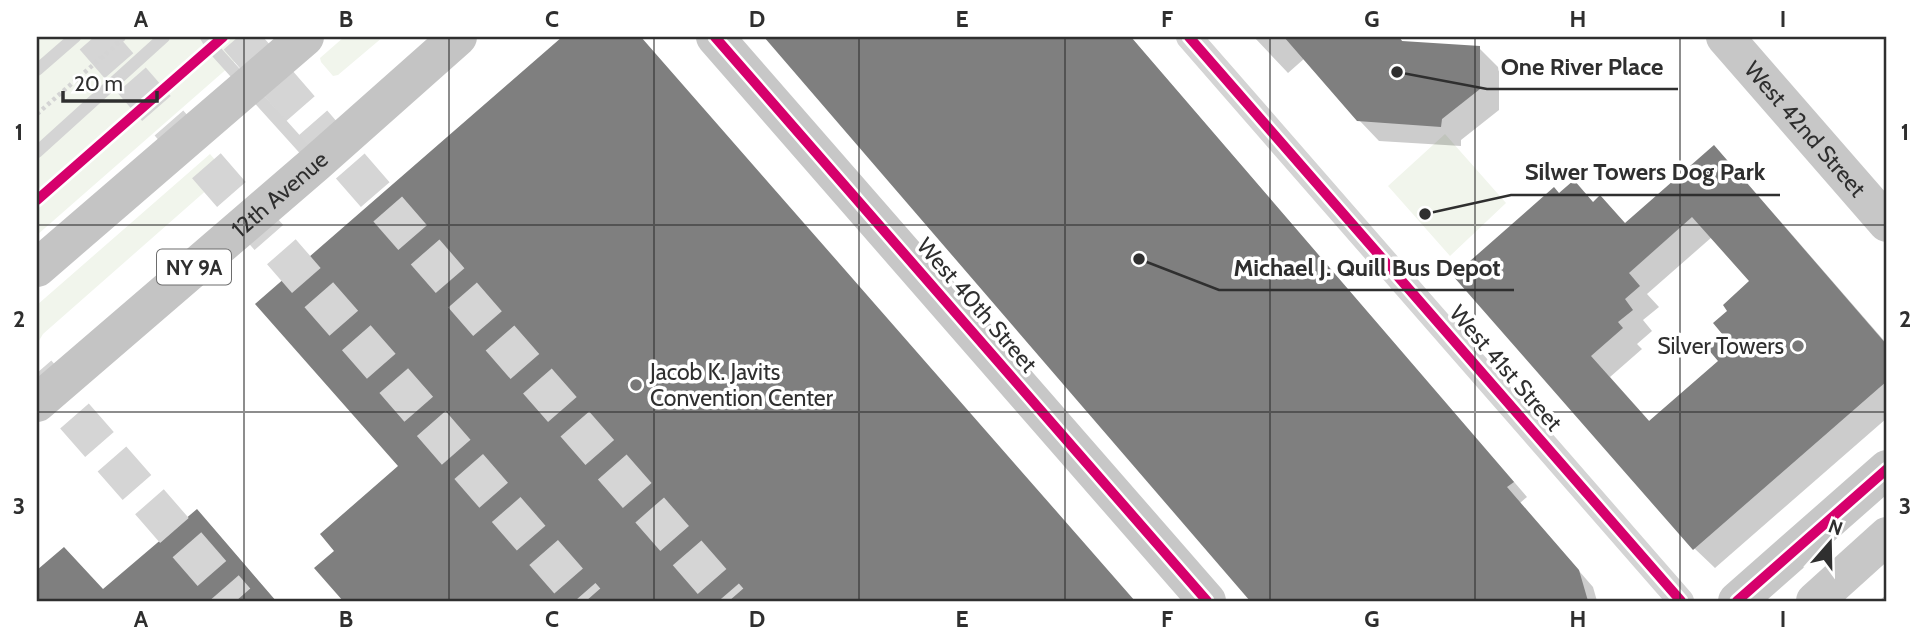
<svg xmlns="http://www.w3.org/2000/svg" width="1924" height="638" font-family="Cabin,sans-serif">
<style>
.green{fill:#f1f5ec}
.shadow{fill:#0003;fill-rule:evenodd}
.building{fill:#7f7f7f;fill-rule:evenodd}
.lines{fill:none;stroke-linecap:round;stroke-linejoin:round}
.motorway-tunnel{stroke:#d5d5d5;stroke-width:38;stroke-dasharray:38 19;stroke-linecap:butt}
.path{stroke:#d4d4d4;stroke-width:4.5;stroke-dasharray:3.5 3.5;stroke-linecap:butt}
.service{stroke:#d4d4d4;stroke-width:12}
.minor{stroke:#d4d4d4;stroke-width:26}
.primary{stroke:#c7c7c7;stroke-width:38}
.trunk{stroke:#c4c4c4;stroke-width:38}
.cycleway-casing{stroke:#fff;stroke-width:15}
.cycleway{stroke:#d6006c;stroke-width:10}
.grid{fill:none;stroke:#2f2f2f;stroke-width:2;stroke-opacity:0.55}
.poi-dot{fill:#787878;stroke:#fff;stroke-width:2.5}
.labels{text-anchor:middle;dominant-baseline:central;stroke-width:7;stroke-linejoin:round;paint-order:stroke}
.shield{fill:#fff;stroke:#6d6d6d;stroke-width:2}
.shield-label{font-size:21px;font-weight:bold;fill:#2f2f2f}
.street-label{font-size:23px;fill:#2f2f2f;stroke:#fff}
.poi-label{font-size:23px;fill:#2f2f2f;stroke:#fff;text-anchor:end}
.leader{fill:none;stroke:#2f2f2f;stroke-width:2.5}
.callout-dot{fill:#2f2f2f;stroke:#fff;stroke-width:2.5}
.callout-label{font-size:24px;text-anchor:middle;font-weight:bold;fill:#2f2f2f;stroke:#fff;stroke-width:7;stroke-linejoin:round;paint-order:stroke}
.neatline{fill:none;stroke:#2f2f2f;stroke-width:2.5}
.grid-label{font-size:23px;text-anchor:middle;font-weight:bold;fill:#2f2f2f}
</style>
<rect width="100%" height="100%" fill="#fff"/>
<path class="green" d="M37,37H263L37,235Z
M344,37H383L338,75L333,76L321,62L320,58Z
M1445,134L1506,203L1450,256L1388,186Z
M210,154L226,173L43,334L37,344V305Z"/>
<path class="shadow" d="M565,37H640L1134,601H345L316,568L336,551L400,466L258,304Z
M766,37H1131L1527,497L1520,503L1593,587L1597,601H1252Z
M1254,37H1399L1404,43L1479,48L1499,68V110L1461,140V146L1379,141L1359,120L1305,58L1288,73Z
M1714,148L1734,168L1887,344V418L1715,568L1694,548L1456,276L1559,195L1594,203L1626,225ZM1712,237L1752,282L1730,311L1721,361L1651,423L1610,377L1642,349L1637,344L1652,331L1643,320L1659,307L1647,294Z
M211,526L276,601H37V572L63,549L104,591Z
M1887,594V601H1879Z"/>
<path class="building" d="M562,37H641L1135,601H343L314,568L334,551L320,534L398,466L255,304Z
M764,37H1131L1514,482L1507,487L1579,570L1588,601H1250Z
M1284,37H1399L1402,41L1480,46V89L1442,119L1441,127L1357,121Z
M1714,145L1887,345V381L1693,550L1453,276L1554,187L1559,193L1574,180L1593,202L1600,195L1625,223ZM1692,217L1749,281L1723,305L1727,311L1713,323L1723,335L1707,348L1718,361L1649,421L1591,356L1623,328L1618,322L1633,310L1625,299L1640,286L1629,273Z
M197,509L276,601H37V570L64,547L103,589Z"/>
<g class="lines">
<path class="motorway-tunnel" d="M94,37L586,601
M238,37L729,601
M37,373L236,601"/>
<path class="path" d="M37,114L125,37"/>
<path class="service" d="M206,37L212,47L314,160
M37,70L75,37
M37,152L164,37"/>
<path class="minor" d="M1189,37L1681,601"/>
<g class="primary">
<path d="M715,37L1207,601"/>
<path id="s1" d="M1725,37L1887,223"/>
<path d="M1737,601L1887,469"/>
<path d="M1815,601L1887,536"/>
</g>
<g class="trunk">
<path d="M37,268L305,37"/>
<path id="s2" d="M37,403L316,163L458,37"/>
</g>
<defs>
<path id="cycleway" d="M715,37L1207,601
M1189,37L1681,601
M37,200L223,37
M1737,601L1887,469"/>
</defs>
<use href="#cycleway" class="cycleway-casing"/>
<use href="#cycleway" class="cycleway"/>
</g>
<path class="grid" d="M244,37V601M449,37V601M654,37V601M859,37V601M1065,37V601M1270,37V601M1475,37V601M1680,37V601M37,225H1887M37,412H1887"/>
<g class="poi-dot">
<circle cx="1798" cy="346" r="7"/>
<circle cx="636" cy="385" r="7"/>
</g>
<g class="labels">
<rect class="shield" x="157" y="249.5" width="74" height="35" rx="5"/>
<g class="shield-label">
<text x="194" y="267">NY 9A</text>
</g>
<g class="street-label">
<text stroke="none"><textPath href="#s1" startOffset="122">West 42nd Street</textPath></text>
<text stroke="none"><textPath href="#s2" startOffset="320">12th Avenue</textPath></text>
<text transform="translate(977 305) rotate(49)">West 40th Street</text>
<text transform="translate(1506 368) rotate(49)">West 41st Street</text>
</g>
<g class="poi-label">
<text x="1784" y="346">Silver Towers</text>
<text x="650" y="372" text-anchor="start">Jacob K. Javits<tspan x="650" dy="26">Convention Center</tspan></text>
</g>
</g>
<path class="leader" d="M1397 72L1487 89H1678M1425 214L1511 195H1780M1139 259L1219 290H1514"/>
<g class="callout-dot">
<circle cx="1397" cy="72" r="7"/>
<circle cx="1425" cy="214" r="7"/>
<circle cx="1139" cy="259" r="7"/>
</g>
<g class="callout-label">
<text x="1582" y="75">One River Place</text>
<text x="1645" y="180">Silwer Towers Dog Park</text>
<text x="1367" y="276">Michael J. Quill Bus Depot</text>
</g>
<rect width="1924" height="638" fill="none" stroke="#ffffff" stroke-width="77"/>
<g transform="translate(1830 543) rotate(20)" stroke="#ffffff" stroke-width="5" paint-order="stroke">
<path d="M0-5L12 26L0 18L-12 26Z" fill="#2f2f2f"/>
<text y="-10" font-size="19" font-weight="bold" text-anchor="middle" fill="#2f2f2f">N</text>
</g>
<path d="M63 91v10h94v-10" fill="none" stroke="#2f2f2f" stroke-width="3.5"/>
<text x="74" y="91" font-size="21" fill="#2f2f2f" stroke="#ffffff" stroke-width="5" paint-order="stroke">20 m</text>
<rect x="38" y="38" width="1847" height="562" class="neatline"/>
<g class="grid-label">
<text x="141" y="27">A</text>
<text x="346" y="27">B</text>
<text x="552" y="27">C</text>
<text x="757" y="27">D</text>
<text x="962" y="27">E</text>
<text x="1167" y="27">F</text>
<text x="1372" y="27">G</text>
<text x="1578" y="27">H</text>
<text x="1783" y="27">I</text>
<text x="19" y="140">1</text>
<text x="1905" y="140">1</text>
<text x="19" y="327">2</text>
<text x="1905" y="327">2</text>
<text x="19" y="514">3</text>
<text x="1905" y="514">3</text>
<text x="141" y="627">A</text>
<text x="346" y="627">B</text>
<text x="552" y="627">C</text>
<text x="757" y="627">D</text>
<text x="962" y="627">E</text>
<text x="1167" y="627">F</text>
<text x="1372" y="627">G</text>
<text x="1578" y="627">H</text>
<text x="1783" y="627">I</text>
</g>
</svg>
